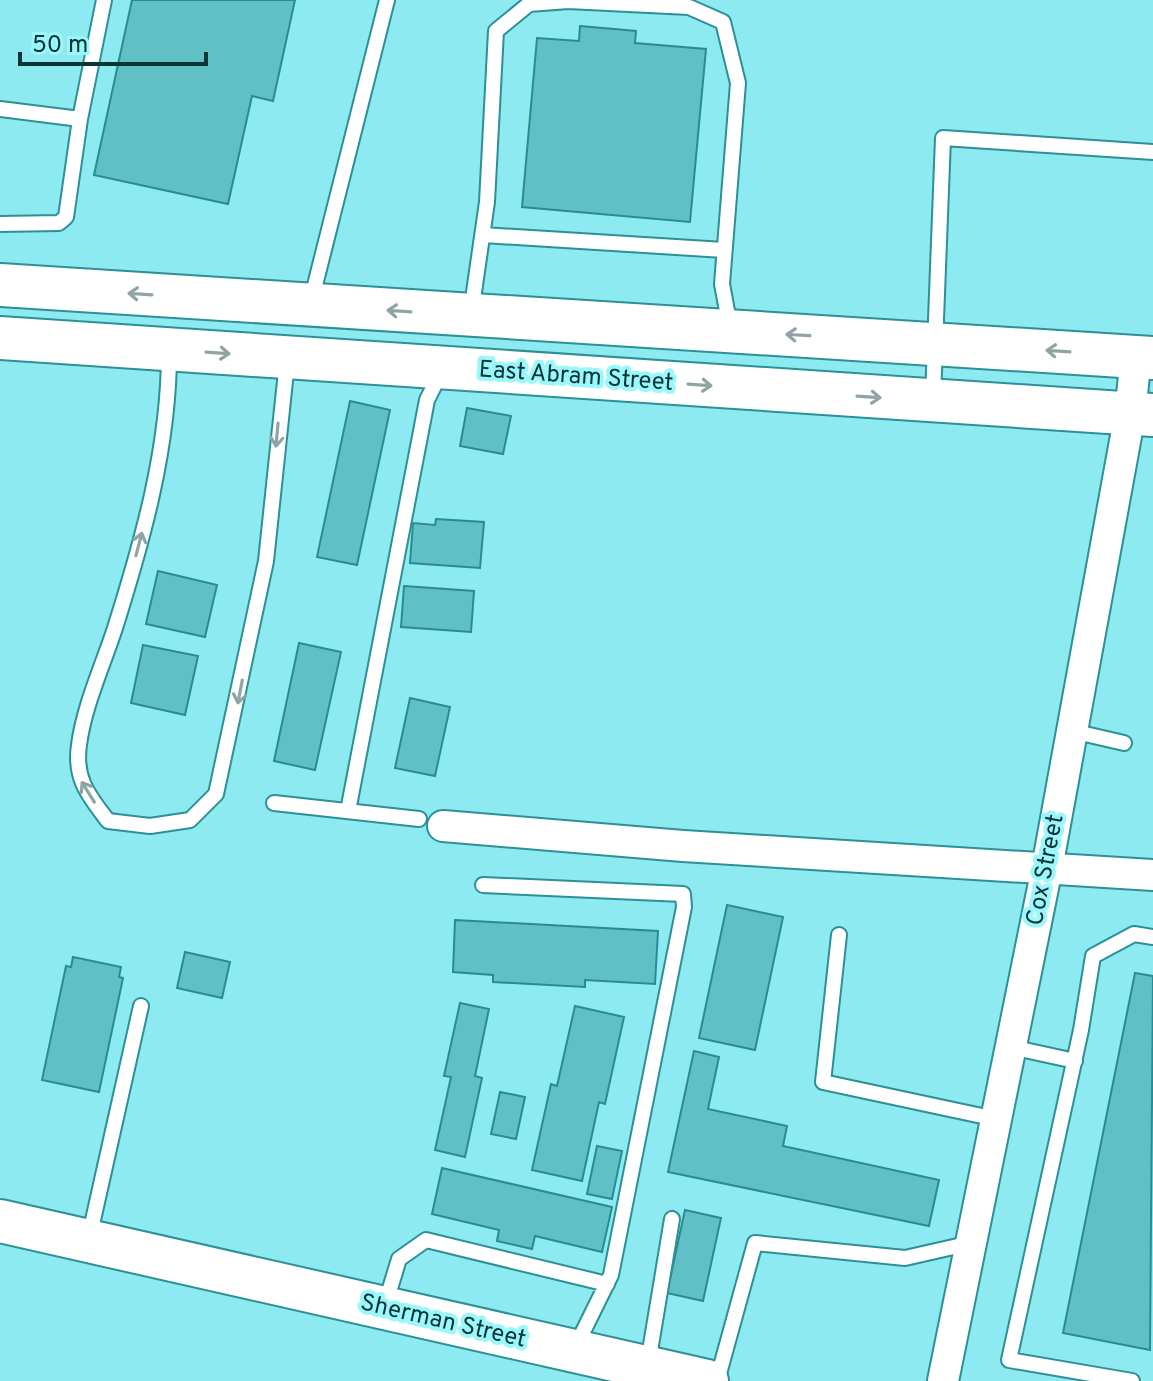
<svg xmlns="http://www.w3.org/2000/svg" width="1153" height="1381" font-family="Overpass,sans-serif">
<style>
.building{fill:#61c0c6;stroke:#278d93;stroke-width:2}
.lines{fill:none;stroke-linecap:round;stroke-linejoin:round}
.lane-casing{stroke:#2c9096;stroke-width:18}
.street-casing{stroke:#2c9096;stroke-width:34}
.secondary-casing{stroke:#2c9096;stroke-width:46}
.lane{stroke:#fff;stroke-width:14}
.street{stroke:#fff;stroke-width:30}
.secondary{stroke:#fff;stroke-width:42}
.oneway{stroke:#91a4a5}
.labels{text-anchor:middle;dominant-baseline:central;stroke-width:8;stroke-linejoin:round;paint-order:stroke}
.street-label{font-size:24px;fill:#0b3537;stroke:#9af8fd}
</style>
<rect width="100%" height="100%" fill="#8ceaf0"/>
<path class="building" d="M132,0H295L273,101L252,96L228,204L94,175Z
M580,26L636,31L635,43L706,49L690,222L522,207L537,38L579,41Z
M350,401L390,410L357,565L317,557Z
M467,408L511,416L503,454L460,446Z
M436,519L484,522L480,568L410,563L413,523L435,525Z
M158,571L217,585L205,637L146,624Z
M404,586L474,591L471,632L401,627Z
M299,643L341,652L315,770L274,761Z
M143,645L198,656L185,715L131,703Z
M410,698L450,707L435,776L395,768Z
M727,905L783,917L755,1050L699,1038Z
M455,920L658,931L655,984L585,980V987L493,982V975L453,972Z
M185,952L230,962L222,998L177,988Z
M73,957L121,967L119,977L123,978L99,1092L42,1080L66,966L71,967Z
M1135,973L1153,976L1150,1350L1063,1333Z
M460,1003L489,1009L475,1076L482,1078L465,1157L435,1150L451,1077L444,1076Z
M575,1006L624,1017L605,1104L599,1102L582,1181L532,1170L551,1084L557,1086Z
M694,1051L719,1057L708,1109L787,1126L783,1146L939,1180L929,1226L668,1172Z
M500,1092L525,1097L516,1139L491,1134Z
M597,1146L622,1151L612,1199L587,1194Z
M442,1168L612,1207L602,1252L535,1236L532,1249L497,1241L499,1230L432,1214Z
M685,1210L721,1218L703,1301L667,1293Z"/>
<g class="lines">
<defs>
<path id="lane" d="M0,109L80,119L104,0
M0,224L59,223L66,217L80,119
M483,235L724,250
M311,301L387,0
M471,313L487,202L496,31L529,4L568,1L689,7L723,22L738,83L722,284L730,327
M169,353C169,447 143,539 115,628C103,665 84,706 79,745C74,779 89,796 108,821L150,826L190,820L216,794L266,561L287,362
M933,397L943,138L1153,152
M1072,731L1124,743
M274,803L419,819
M348,811L427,400L441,372
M483,885L683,894L684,907L611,1275L576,1346
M839,935L823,1082L996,1119
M1011,1047L1075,1061
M89,1238L141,1006
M385,1305L399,1259L426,1240L607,1284
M648,1363L672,1219
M717,1381L755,1243L905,1258L971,1243
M1132,1381L1009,1360L1081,1030L1093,956L1134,934L1153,937"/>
<path id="street" d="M443,826L683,846L1153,875
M943,1381L1047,868L1130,414L1136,356"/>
<path id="secondary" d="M0,285L1153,358
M0,338L1153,415
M0,1221L707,1381"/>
</defs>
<use href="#lane" class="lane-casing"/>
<use href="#street" class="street-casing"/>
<use href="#secondary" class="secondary-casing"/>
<use href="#lane" class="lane"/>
<use href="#street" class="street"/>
<use href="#secondary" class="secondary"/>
</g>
<defs><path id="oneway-shaft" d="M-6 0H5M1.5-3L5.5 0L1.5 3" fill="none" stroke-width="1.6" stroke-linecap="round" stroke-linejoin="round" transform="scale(2)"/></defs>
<g class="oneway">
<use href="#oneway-shaft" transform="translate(140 294) rotate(-176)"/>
<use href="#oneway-shaft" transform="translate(399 311) rotate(-176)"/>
<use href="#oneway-shaft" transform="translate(798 335) rotate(-177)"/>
<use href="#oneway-shaft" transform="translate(1058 351) rotate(-176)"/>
<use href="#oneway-shaft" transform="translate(218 353) rotate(4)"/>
<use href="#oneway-shaft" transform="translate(700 385) rotate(4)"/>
<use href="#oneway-shaft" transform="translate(869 397) rotate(4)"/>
<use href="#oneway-shaft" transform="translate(277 435) rotate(95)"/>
<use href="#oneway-shaft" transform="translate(139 544) rotate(-75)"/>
<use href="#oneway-shaft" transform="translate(240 692) rotate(101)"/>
<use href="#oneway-shaft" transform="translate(88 792) rotate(-122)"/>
</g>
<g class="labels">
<g class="street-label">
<text transform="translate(576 377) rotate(4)">East Abram Street</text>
<text transform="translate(1046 870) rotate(-79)">Cox Street</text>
<text transform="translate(443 1322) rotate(13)">Sherman Street</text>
</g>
</g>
<path d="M20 52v12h186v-12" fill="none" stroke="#0b3537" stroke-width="4"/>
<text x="32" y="52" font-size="24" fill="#0b3537" stroke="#9af8fd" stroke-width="6" paint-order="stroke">50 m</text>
</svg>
